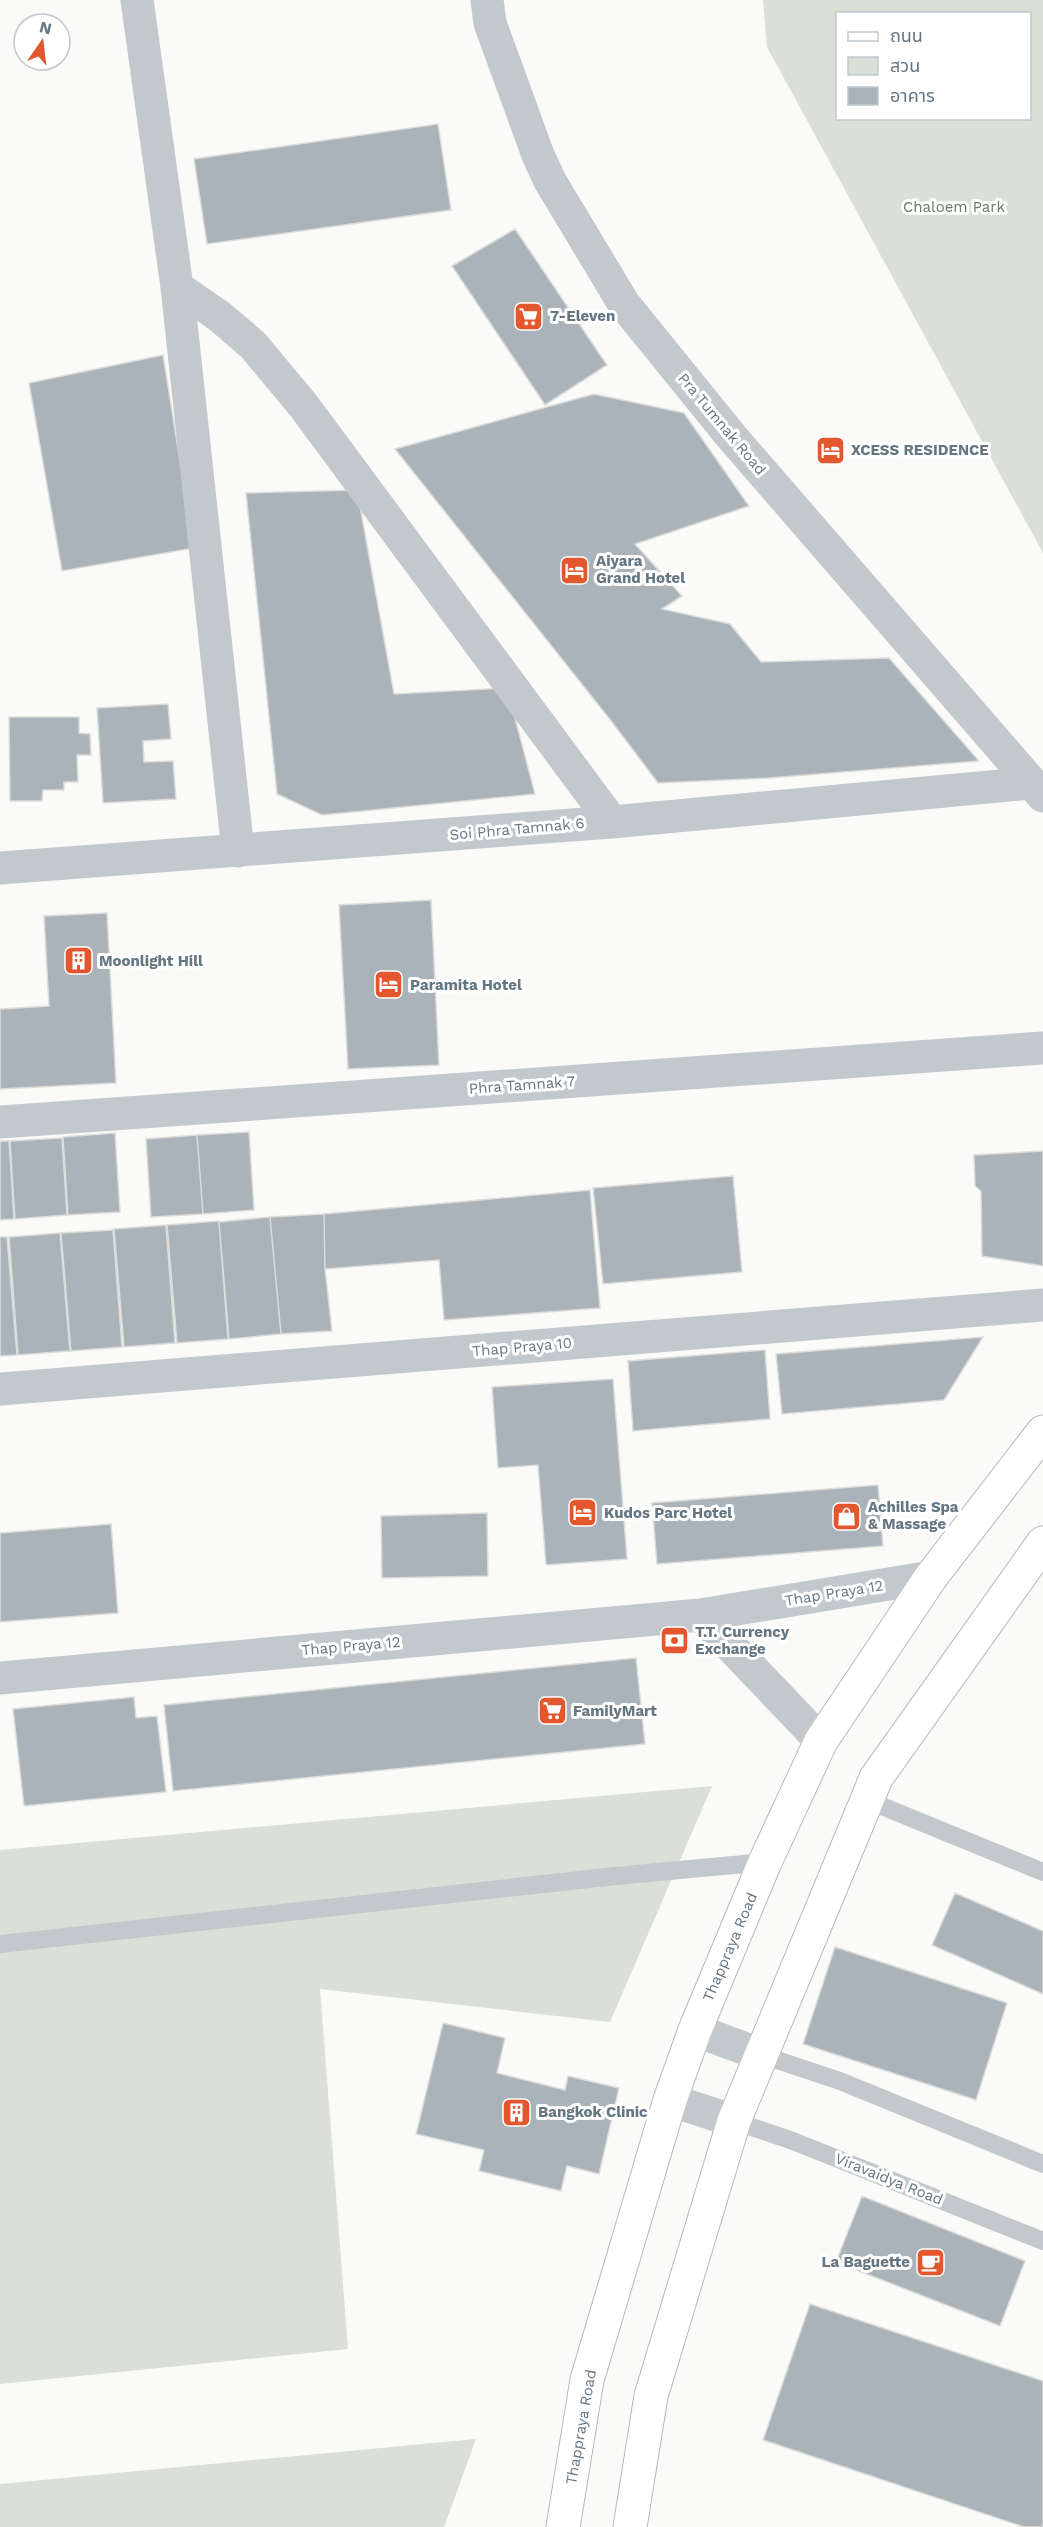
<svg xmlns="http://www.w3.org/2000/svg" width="1043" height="2527" font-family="'Work Sans','Noto Sans Thai',sans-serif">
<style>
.green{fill:#dadfd7;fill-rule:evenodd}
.building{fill:#aab3b9;stroke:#dcdcda;stroke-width:1.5}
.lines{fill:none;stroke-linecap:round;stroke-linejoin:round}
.secondary-casing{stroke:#b3babf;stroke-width:35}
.service{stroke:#c3c8cc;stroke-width:18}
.minor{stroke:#c3c8cc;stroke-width:33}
.tertiary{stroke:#c3c8cc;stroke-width:33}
.secondary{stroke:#fff;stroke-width:33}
.labels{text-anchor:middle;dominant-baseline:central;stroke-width:6;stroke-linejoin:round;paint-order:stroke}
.park-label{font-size:15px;fill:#687a64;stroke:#fff}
.poi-label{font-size:15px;font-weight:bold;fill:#657683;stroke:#fff;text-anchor:start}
.street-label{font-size:15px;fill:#657683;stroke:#fff}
</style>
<rect width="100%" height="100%" fill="#fafaf8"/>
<path class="green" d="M763,0H1043V553L767,47ZM838,14H1030V118H838Z
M712,1786L610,2022L320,1989L348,2349L0,2384V1850Z
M476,2439L444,2527H0V2484Z"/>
<path class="building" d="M438,124L451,210L207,244L194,159Z
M515,229L607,365L545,405L452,266Z
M163,355L194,548L62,571L29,383Z
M594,394L684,413L749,506L635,544L682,596L662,609L730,624L761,662L889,658L979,761L769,778L658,783L612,722L395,449Z
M357,490L394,694L507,688L535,794L322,815L277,794L246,493Z
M168,704L171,739L143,741L144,762L173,761L176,799L103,803L97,708Z
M9,717H79V733L90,734L91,755H77L78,782H64V790H43L42,801H10Z
M431,900L439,1065L348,1069L339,905Z
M107,913L116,1083L0,1089V1009L49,1006L44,916Z
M249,1132L254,1210L203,1214L197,1135Z
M115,1133L120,1212L68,1215L63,1137Z
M197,1135L203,1214L151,1217L146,1139Z
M62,1138L67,1215L15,1219L10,1141Z
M0,1141H9L14,1219L0,1220Z
M1043,1151V1266L982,1256L981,1191L975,1186L974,1155Z
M733,1176L742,1272L603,1284L593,1188Z
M590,1190L600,1308L444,1320L439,1260L325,1269L324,1214Z
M324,1214L325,1269L332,1331L281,1334L270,1217Z
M270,1217L281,1334L229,1339L219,1222Z
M219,1221L228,1339L177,1343L167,1225Z
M166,1225L175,1343L124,1347L114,1229Z
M113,1230L122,1347L71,1351L61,1233Z
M60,1233L70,1351L18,1355L9,1237Z
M0,1237H7L17,1355L0,1356Z
M983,1337L944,1400L782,1414L776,1354Z
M765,1350L770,1419L633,1431L628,1361Z
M613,1379L627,1559L546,1565L538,1465L498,1468L492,1387Z
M878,1485L883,1546L657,1564L652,1503Z
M487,1513L488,1576L382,1578L381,1516Z
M111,1524L118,1613L0,1622V1533Z
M687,1629L689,1650L662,1653L660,1632Z
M636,1658L645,1744L173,1791L164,1705Z
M134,1697L136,1718L157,1716L166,1792L24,1806L13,1709Z
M955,1893L1043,1931V1994L932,1945Z
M835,1947L1007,2003L976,2100L803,2044Z
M443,2023L505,2038L497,2073L565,2090L568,2076L619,2088L599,2174L567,2166L561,2191L479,2171L484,2150L416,2134Z
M862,2196L1025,2261L1000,2326L836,2262Z
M810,2304L1043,2381V2527H1024L763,2440Z"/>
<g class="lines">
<defs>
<path id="secondary" d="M563,2527L587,2380L670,2100L695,2030L765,1862L821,1741L931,1577L1043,1432
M630,2527L651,2396L734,2121L867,1800L876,1778L1043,1543"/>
</defs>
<use href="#secondary" class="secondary-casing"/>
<path class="service" d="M867,1800L1043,1872
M0,1944L616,1876L765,1862
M762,2055L840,2081L1043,2164
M734,2121L793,2141L1043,2241"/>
<path class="minor" d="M137,0L177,287L238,851
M177,287L219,316L253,345L303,405L612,822
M0,868L612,822L1032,783
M0,1122L1043,1048
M0,1389L1043,1305
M701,1615L821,1741
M0,1678L701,1615L931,1577"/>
<path class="tertiary" d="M487,0L490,23L538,155L550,181L624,304L731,436L1043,796
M695,2030L762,2055
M670,2100L734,2121"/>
<use href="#secondary" class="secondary"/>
</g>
<defs>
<symbol id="supermarket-square" viewBox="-11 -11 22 22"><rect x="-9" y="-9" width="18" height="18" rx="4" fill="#e4572e" stroke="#fff"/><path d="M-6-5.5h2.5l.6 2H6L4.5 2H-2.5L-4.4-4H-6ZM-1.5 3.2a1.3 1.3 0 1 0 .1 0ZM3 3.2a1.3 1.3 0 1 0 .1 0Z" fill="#fff"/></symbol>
<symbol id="hotel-square" viewBox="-11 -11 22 22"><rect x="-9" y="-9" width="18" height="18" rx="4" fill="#e4572e" stroke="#fff"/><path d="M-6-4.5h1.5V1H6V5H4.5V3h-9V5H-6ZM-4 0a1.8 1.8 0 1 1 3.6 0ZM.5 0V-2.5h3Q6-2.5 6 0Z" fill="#fff"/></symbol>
<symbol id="building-square" viewBox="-11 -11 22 22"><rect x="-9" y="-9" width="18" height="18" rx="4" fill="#e4572e" stroke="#fff"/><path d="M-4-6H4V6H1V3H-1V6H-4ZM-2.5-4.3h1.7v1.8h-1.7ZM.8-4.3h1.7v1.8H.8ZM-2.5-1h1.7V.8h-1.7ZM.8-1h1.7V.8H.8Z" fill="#fff"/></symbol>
<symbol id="shop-square" viewBox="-11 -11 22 22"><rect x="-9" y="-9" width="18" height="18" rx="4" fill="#e4572e" stroke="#fff"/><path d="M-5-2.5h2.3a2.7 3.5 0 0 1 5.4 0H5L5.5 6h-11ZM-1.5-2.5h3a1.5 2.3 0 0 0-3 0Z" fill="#fff"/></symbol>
<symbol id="bank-square" viewBox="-11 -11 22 22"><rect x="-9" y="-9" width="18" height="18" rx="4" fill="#e4572e" stroke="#fff"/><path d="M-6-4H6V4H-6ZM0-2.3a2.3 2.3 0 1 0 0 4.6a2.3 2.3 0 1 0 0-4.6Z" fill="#fff"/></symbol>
<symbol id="cafe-square" viewBox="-11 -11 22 22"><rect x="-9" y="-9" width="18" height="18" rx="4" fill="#e4572e" stroke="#fff"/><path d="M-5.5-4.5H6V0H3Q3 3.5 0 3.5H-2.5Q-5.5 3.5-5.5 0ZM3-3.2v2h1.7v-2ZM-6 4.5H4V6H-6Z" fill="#fff"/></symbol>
</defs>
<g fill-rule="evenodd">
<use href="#supermarket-square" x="512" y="300" width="33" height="33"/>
<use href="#hotel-square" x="814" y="434" width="33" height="33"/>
<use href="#hotel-square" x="558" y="554" width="33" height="33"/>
<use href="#building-square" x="62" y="944" width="33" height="33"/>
<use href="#hotel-square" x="372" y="968" width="33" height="33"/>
<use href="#hotel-square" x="566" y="1496" width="33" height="33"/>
<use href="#shop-square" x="830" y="1500" width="33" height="33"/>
<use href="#bank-square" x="658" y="1624" width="33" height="33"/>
<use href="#supermarket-square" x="536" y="1694" width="33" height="33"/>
<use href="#building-square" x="500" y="2096" width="33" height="33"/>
<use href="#cafe-square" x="914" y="2246" width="33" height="33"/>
</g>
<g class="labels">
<g class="park-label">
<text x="954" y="207">Chaloem Park</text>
</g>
<g class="poi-label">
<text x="550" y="316">7-Eleven</text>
<text x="851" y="450">XCESS RESIDENCE</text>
<text x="596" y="561">Aiyara<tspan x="596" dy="17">Grand Hotel</tspan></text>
<text x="99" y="961">Moonlight Hill</text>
<text x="410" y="985">Paramita Hotel</text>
<text x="868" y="1507">Achilles Spa<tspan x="868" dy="17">&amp; Massage</tspan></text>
<text x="604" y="1513">Kudos Parc Hotel</text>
<text x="695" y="1632">T.T. Currency<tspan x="695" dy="17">Exchange</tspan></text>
<text x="573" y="1711">FamilyMart</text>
<text x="538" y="2112">Bangkok Clinic</text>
<text x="910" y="2262" text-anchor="end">La Baguette</text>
</g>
<g class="street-label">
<text transform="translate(722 424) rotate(50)">Pra Tumnak Road</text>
<text transform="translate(517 829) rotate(-5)">Soi Phra Tamnak 6</text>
<text transform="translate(522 1085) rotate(-4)">Phra Tamnak 7</text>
<text transform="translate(522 1347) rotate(-5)">Thap Praya 10</text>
<text transform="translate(834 1593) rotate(-9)">Thap Praya 12</text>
<text transform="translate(351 1646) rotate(-5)">Thap Praya 12</text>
<text transform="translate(730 1947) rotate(-67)">Thappraya Road</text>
<text transform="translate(889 2179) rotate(22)">Viravaidya Road</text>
<text transform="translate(581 2427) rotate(-80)">Thappraya Road</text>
</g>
</g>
<rect x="836" y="12" width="195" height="108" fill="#ffffff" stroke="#c1c8cd" stroke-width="1.5"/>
<rect x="848" y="32" width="30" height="9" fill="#ffffff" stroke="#c1c8cd" stroke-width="1.5"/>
<text x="890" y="42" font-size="18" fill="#657683">ถนน</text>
<rect x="848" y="57" width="30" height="18" fill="#dadfd7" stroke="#c1c8cd" stroke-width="1.5"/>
<text x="890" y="72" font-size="18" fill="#657683">สวน</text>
<rect x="848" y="87" width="30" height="18" fill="#aab3b9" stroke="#c1c8cd" stroke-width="1.5"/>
<text x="890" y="102" font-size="18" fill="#657683">อาคาร</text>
<g transform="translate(42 42) rotate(14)"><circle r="28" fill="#ffffff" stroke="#c1c8cd" stroke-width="1.5"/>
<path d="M0-4.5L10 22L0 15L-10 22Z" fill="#e4572e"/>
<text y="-9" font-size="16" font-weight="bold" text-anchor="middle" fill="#657683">N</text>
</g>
</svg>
